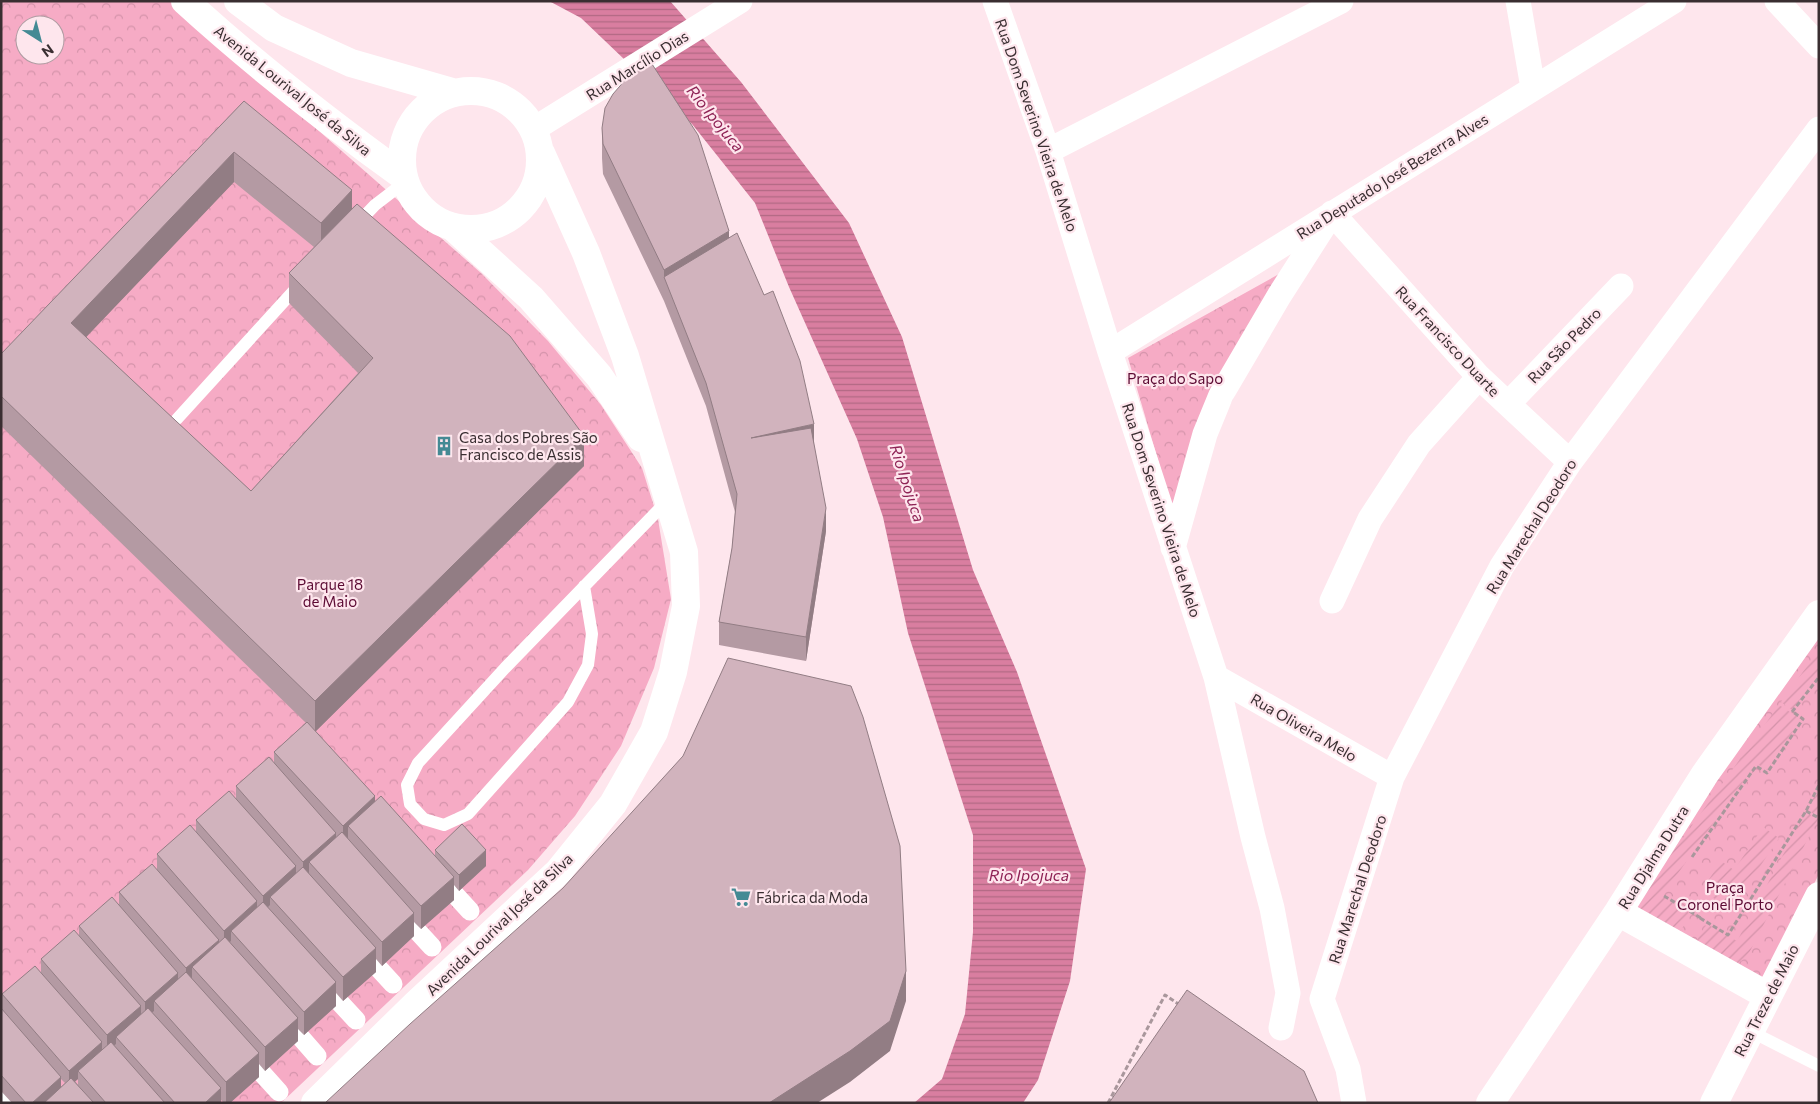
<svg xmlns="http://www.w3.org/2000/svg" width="1820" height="1104" font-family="Commissioner,sans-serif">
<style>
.forest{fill:url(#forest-crowns);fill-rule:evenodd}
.garden{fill:url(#garden-furrows)}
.water{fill:url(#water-rules)}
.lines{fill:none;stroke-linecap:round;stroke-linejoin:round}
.path{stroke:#a9979c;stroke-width:3;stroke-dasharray:5 2.5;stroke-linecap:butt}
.service{stroke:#fff;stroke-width:12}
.pedestrian{stroke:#fff;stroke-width:19}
.minor{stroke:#fff;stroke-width:25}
.tertiary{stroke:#fff;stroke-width:28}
.secondary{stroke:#fff;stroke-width:28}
.wall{fill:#b49aa3;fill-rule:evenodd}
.shaded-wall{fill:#927d84}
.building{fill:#d1b3bd;stroke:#927d84}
.labels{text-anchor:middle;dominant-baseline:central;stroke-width:4.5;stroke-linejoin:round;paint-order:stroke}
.street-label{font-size:15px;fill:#392e31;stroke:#fee6ed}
.park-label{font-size:15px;fill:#5c0a33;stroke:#fee6ed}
.poi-label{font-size:15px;fill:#392e31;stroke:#fee6ed;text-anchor:start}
.water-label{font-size:16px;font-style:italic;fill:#8e2355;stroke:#fee6ed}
</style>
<defs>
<pattern id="forest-crowns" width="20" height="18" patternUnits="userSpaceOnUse" patternTransform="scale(1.25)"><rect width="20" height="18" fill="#f6abc5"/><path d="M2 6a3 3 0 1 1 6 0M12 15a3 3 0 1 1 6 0" fill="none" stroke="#d493aa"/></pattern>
<pattern id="garden-furrows" width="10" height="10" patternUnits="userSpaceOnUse" patternTransform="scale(1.25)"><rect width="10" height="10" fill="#f6abc5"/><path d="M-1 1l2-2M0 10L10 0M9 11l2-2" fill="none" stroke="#d493aa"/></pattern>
<pattern id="water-rules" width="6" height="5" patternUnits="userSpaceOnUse" patternTransform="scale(1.25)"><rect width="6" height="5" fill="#d97ea0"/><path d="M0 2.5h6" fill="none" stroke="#b16883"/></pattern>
</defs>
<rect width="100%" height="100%" fill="#fee6ed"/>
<path class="forest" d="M1,1H177L245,66L481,273L548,341L601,405L642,468L658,519L671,599L654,668L621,746L575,816L528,870L281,1103H1ZM25,25H55V55H25Z
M1299,263L1175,518L1128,358Z
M1819,631V874L1756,998L1621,921Z"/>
<path class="garden" d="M1819,650V674L1792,710L1781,702Z
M1779,705L1801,719L1767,770L1756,763L1662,896L1691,914L1676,938L1636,911L1639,899Z
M1819,787V817L1807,810Z
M1806,812L1818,819L1747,957L1735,965L1692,947L1707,924L1737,941Z
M1763,827L1779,838L1731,910L1702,890L1721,861L1734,870Z"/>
<path class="water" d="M549,1H670L741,82L849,223L902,337L973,570L1017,672L1086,869L1070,981L1038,1080L1023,1103H914L942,1079L965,1014L973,932V835L908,633L883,517L857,439L789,287L755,203L692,124L581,18Z"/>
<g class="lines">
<path class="path" d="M1792,712L1819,677
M1806,811L1819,818
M1692,857L1756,766L1767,773L1803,719L1793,712
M1664,896L1701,918
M1700,918L1728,935L1806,811L1819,785
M1108,1103L1165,995L1180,1005"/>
<path class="service" d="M356,225L375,205L405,182
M177,419L299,285
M584,586L592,634L588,665L568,702L468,814L444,825L424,819L410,804L407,785L418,763L505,668L669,499
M1750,1031L1819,1066"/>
<path class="pedestrian" d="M437,875L470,911
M398,910L432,947
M359,947L393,984
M319,980L356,1020
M282,1016L317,1056
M242,1051L279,1092
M1,1098L6,1103"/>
<path class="minor" d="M995,1L1048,151L1110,352L1216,677L1253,837L1272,908L1288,993L1281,1028
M1518,1L1533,88
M1777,1L1819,46
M534,129L740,1
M1048,151L1341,1
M1110,352L1674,1
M1508,404L1621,286
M1173,548L1205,434L1221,395L1279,296L1332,213L1479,377L1570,462
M1332,601L1370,519L1419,444L1479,377
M1216,677L1392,777
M1354,1103L1348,1069L1322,999L1392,777L1502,566L1570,462L1819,129"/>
<path class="tertiary" d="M185,1C254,64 327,121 403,176
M238,1L274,28L351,63L452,92
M402 160a69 69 0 1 1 138 0a69 69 0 1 1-138 0Z
M454,228L531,298L599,376L641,438
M315,1103L416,1004L558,872L613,804L654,732L673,672L686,606L684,552L625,356L586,253L541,153"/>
<path class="secondary" d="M1618,912L1768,996
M1490,1103L1618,912L1705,774L1819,614
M1714,1103L1819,896"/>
</g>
<path class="wall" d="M244,101L352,209L584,466L315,732L375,801L435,856V850L486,866L459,891L454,885V900L421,929L414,922V936L382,966L376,959V972L343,1001L336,993V1006L304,1035L298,1029V1041L265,1071L259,1064V1077L230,1103H224L221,1100V1103H12L1,1091V1008L2,1009V994L41,972V959L79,936V926L119,905V892L157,870V854L196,833V820L236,798V786L274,764V752L306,723L1,426V354ZM234,182L314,247L289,273V303L358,373L251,491L86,337ZM61,1079L65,1083L61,1087ZM78,1079V1085L75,1081Z
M602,128L729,238L814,445L826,531L806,661L719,645V622L732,548L735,512L706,406L664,301L603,174L602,158Z"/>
<path class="shaded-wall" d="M234,152V182L71,353V323Z
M352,190V220L321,253V223Z
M729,231V262L664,277V270Z
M814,424V448L751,438Z
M584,436V466L315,732V701Z
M826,508V531L806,661V637Z
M375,796V813L348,826V838L343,843V826Z
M336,833V849L309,862V873L303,878V862Z
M486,850V866L459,891V875Z
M296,866V883L270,897V905L263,912V896Z
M454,877V900L421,929V906Z
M257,901V918L231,931V941L224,947V931Z
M414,913V936L382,966V942Z
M219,940V956L192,967V979L186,984V968Z
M376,948V972L343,1001V977Z
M906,971V1001L890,1051L850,1082L817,1103H769Z
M178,973V989L154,1001V1011L145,1018V1002Z
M336,982V1006L304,1035V1012Z
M141,1006V1023L116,1037V1044L107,1051V1035Z
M298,1018V1041L265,1071V1047Z
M102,1042V1058L78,1071V1079L69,1087V1071Z
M259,1053V1077L230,1103H226V1082Z
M61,1077V1093L50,1103H32Z
M221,1088V1103H205Z"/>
<path class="building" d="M652,64L698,135L729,231L664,270L603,144L602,128L605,108L613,94L626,79L642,68Z
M244,101L352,190L321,223L234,152L71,323L251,491L373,358L289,273L357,204L510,336L584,436L315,701L1,396V354Z
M737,233L764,295L773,291L800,361L814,424L751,438L811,428L826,508L806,637L719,622L732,548L737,494L706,383L664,277Z
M728,658L851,686L863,717L900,846L906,971L890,1021L850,1051L769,1103H325L410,1024L563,888L683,756Z
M307,722L375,796L343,826L274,752Z
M269,757L336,833L303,862L236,786Z
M229,791L296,866L263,896L196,820Z
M381,796L454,877L421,906L348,826Z
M462,824L486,850L459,875L435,850Z
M190,825L257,901L224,931L157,854Z
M342,832L414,913L382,942L309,862Z
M152,864L219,940L186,968L119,892Z
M303,867L376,948L343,977L270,897Z
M112,897L178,973L145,1002L79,926Z
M263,902L336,982L304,1012L231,931Z
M74,930L141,1006L107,1035L41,959Z
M225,937L298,1018L265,1047L192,967Z
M35,966L102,1042L69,1071L2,994Z
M186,972L259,1053L226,1082L154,1001Z
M1187,990L1304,1071L1318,1103H1109Z
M1,1008L61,1077L32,1103H26L1,1075Z
M148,1008L221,1088L205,1103H175L116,1037Z
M111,1042L165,1103H106L78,1071Z
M71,1078L94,1103H44Z"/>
<defs>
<symbol id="building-bare" viewBox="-9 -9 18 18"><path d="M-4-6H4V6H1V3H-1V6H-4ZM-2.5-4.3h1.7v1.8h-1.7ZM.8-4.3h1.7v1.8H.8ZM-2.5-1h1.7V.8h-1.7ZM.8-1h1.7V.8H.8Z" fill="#448a94" stroke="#fee6ed" stroke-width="2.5" paint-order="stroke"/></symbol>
<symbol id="supermarket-bare" viewBox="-9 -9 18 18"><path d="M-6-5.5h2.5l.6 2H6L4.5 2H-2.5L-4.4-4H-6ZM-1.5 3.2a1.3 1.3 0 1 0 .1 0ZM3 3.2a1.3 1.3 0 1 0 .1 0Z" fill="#448a94" stroke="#fee6ed" stroke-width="2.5" paint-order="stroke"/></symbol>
</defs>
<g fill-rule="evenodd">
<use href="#building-bare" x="430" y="432" width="28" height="28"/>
<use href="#supermarket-bare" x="727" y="883" width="28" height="28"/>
</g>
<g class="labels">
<g class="street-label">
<text transform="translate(637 65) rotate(-32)">Rua Marcílio Dias</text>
<text transform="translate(293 90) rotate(39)">Avenida Lourival José da Silva</text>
<text transform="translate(1037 125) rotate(71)">Rua Dom Severino Vieira de Melo</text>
<text transform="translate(1392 176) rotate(-32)">Rua Deputado José Bezerra Alves</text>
<text transform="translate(1448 341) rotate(47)">Rua Francisco Duarte</text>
<text transform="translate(1564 345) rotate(-46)">Rua São Pedro</text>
<text transform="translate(1162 510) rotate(72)">Rua Dom Severino Vieira de Melo</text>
<text transform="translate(1531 526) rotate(-58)">Rua Marechal Deodoro</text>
<text transform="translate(1304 727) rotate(30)">Rua Oliveira Melo</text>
<text transform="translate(1653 857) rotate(-58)">Rua Djalma Dutra</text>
<text transform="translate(1357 889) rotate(-72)">Rua Marechal Deodoro</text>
<text transform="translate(499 924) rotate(-44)">Avenida Lourival José da Silva</text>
<text transform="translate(1766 1000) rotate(-63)">Rua Treze de Maio</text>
</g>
<g class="park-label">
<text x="1175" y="378">Praça do Sapo</text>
<text x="330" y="584">Parque 18<tspan x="330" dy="17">de Maio</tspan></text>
<text x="1725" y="887">Praça<tspan x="1725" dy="17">Coronel Porto</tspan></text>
</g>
<g class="poi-label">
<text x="459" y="437">Casa dos Pobres São<tspan x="459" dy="17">Francisco de Assis</tspan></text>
<text x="756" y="897">Fábrica da Moda</text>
</g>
<g class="water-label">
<text transform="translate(716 118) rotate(51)">Rio Ipojuca</text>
<text transform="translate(908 483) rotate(72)">Rio Ipojuca</text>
<text x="1029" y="874">Rio Ipojuca</text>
</g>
</g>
<rect width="1820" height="1104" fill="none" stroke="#392e31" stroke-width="5"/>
<g transform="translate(40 40) rotate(144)"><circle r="24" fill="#fee6ed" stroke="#af9ca2"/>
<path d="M0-4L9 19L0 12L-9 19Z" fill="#448a94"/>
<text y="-8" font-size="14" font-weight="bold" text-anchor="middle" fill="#392e31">N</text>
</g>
</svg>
